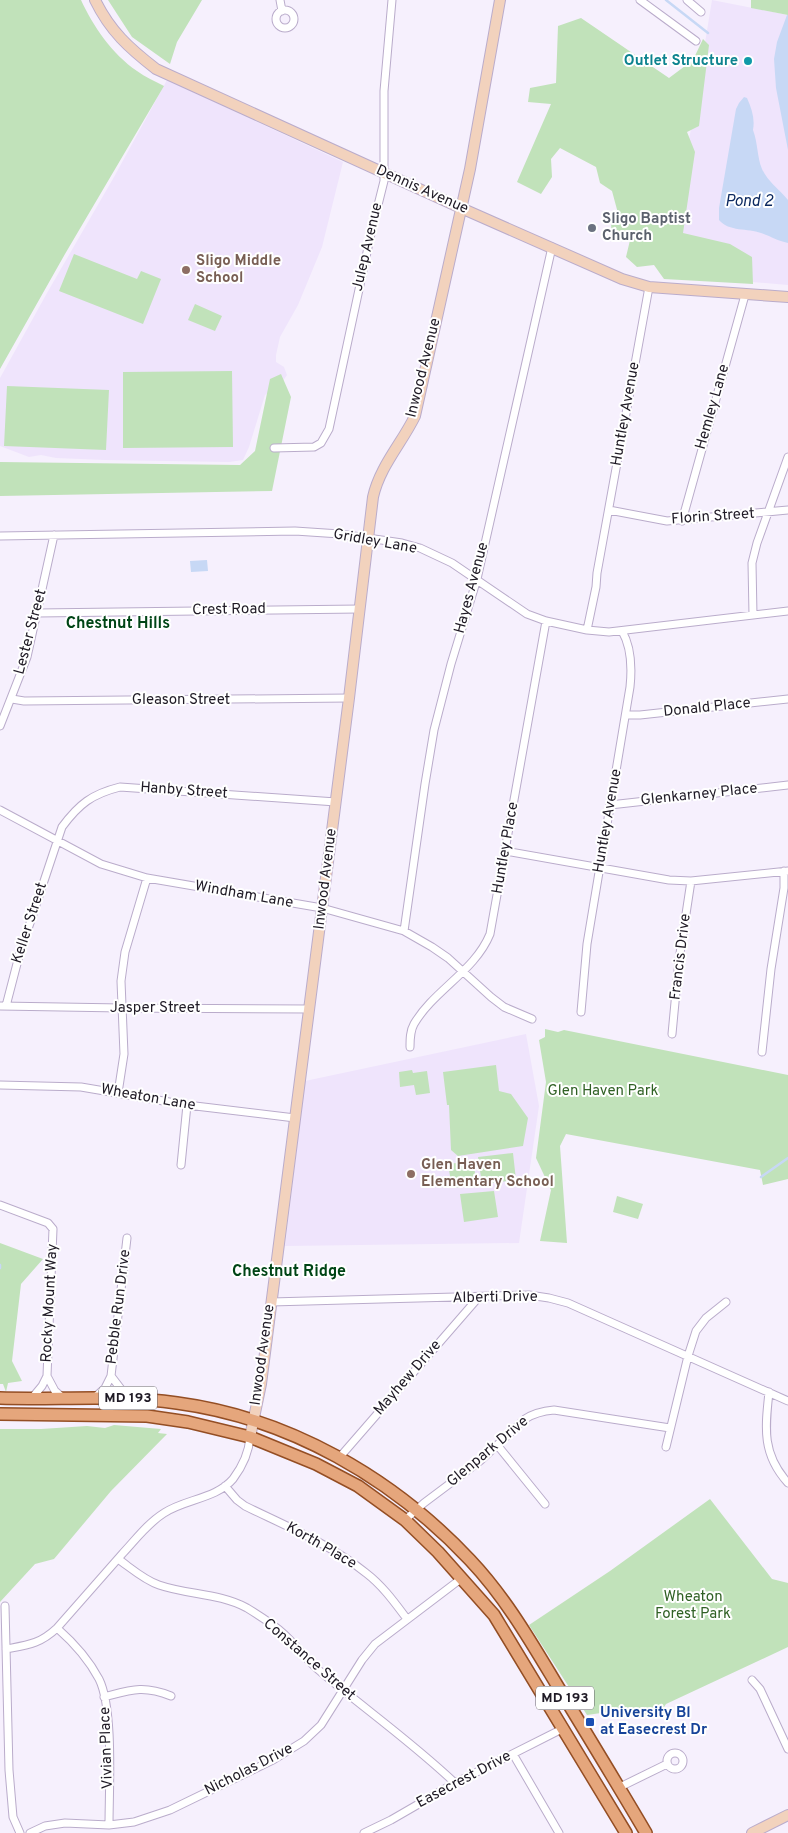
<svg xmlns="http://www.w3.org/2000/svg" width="788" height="1833" font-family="Overpass,sans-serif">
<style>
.built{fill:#efe4fc}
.green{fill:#c1e2ba}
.water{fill:#c7d8f5}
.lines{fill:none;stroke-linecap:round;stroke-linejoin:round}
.stream{stroke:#c7d8f5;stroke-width:2.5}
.street-casing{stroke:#baaccb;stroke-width:9}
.secondary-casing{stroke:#baaccb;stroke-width:12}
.primary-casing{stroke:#944e24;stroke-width:14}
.street{stroke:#fff;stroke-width:7}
.secondary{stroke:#f2d2bd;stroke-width:10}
.primary{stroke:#e5a67c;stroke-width:11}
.culture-dot{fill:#0f9aa8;stroke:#fff;stroke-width:2}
.worship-dot{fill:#6b7280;stroke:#fff;stroke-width:2}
.education-dot{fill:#8d6e63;stroke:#fff;stroke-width:2}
.transit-dot{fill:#1a4fb4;stroke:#fff;stroke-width:2}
.labels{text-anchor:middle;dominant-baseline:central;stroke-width:4;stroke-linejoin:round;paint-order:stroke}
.shield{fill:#fff;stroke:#625f66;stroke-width:1}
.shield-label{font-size:14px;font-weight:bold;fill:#1f1a25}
.culture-label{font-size:15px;font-weight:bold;fill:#0d838f;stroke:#fff;text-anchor:end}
.street-label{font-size:15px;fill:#1f1a25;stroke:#fff}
.worship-label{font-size:15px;font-weight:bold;fill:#5b616d;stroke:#fff;text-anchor:start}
.education-label{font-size:15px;font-weight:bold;fill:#785e54;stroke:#fff;text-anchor:start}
.park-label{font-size:15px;fill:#306125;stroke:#fff}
.transit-label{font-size:15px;font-weight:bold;fill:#164399;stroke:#fff;text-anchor:start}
.water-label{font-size:16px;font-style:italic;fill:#0c2960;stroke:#fff}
.neighbourhood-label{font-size:16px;font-weight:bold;fill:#004516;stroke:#fff}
</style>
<rect width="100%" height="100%" fill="#f6f0fd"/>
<path class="built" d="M712,0L788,15V285L667,275Z
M167,80L343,162L322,247L298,305L280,337L276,355V362L284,367L287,375L280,385L265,395L249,447L243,460L229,462L105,460L56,458L41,455L29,457L0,446V378L47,293L114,177Z
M526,1034L539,1106L519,1243L285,1246L305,1081Z"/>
<path class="green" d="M0,0H81C93,26 112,54 137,71C145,77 155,81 164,86L65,254L0,369Z
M108,0H202L177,42L170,64L132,37Z
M751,0H788V15L751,8Z
M581,18L669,78L693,60L703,39L709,45L699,126L687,132L695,152L683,233L730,244L752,257L753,284L664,279L654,265L637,267L626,257L631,236L612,239L611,223L619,217L612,191L600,183L596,167L560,148L551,159L552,177L541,194L517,182L551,104L528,102L530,88L556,83L558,26Z
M74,254L137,279L141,271L161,279L143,324L59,291Z
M195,304L222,316L215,331L188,320Z
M232,371L233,447L123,448V372Z
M281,374L291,397L272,491L0,496V462L240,465L255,451L270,379Z
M7,386L109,390L106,450L4,446Z
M545,1029L558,1032L564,1030L788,1075V1179L763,1185L760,1170L566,1134L560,1146L567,1243L540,1241L551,1190L536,1158L546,1082L539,1040L545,1037Z
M496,1065L499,1091L511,1094L528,1118L523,1146L458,1156L451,1150L449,1105H447L443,1072Z
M412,1070L413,1073L427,1071L430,1093L416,1095L414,1085L400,1087L399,1072Z
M513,1153L516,1180L482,1184L478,1157Z
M473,1161L477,1185L452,1188L448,1164Z
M494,1191L498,1217L464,1222L460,1194Z
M617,1196L643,1204L638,1219L613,1212Z
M0,1243L43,1259L21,1284L12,1361L22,1381L8,1383L6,1392L3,1384H0Z
M114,1425L161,1429L158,1433L167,1434L111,1491L54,1559L35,1564L0,1602V1429H41L87,1426L105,1428Z
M710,1499L772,1579L788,1583V1647L666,1704L660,1713H650L645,1716H640L636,1708L587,1715L529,1625L610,1571Z"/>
<path class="water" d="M787,15H788V150L776,88L774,59L777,42Z
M744,97L747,98C752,109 755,119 753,130C758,143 757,157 762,169C768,182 779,189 788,200V243C777,241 772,237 761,233C748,228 729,232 719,220V208L736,109L739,103Z
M207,560L208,571L191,572L190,561Z"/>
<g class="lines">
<path class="stream" d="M666,0L708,33
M761,1177L788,1158
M0,1265V1268"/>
<defs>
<path id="street" d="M280,0L282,11
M640,0L696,41
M687,0L701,12
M276 19a9 9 0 1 1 18 0a9 9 0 1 1-18 0Z
M274,448L314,447L321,443L329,429L372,229L384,181V91L392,0
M609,510L667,521L788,510
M682,521L745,295
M0,536L295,531L340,534L402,543L420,548L452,563L527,614L546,621L587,630L609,632L788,611
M38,613L360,609
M753,615L752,563L757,543L788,457
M587,630L596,587L597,573L649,287
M12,699L24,701L349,698
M626,715H640L788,699
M0,726L27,657L54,535
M610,805L788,785
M0,810L101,864L147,878L322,908L404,931L432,947L448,958L491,997L504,1007L532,1019
M505,851L669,880L691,881L788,871
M404,931L425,784L434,730L451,664L477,579L552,247
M0,1006L122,1008L309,1009
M6,1006L19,956L62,827C79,804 92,794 120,787L336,802
M581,1012L587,944L630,687C632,668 632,648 622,631
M672,1034L679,960L691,881
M410,1047C410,1039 410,1031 414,1024C434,990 475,971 490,934L546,621
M762,1052L771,969L784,888V871
M0,1085L81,1087L187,1105L295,1118
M118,1093L124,1054L121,981L125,952L147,878
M181,1165L187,1105
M0,1205L48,1223L53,1229L47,1376L42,1386L32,1398
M271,1302L529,1295L549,1298L568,1303L788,1401
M47,1376L55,1391L63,1398
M111,1376L124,1393L131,1397
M769,1392C765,1429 762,1454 788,1483
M95,1397L105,1388L111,1376L127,1238
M498,1446L545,1504
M666,1447L688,1356L696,1331L706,1318L726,1302
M339,1458L478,1298
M225,1486L237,1500L245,1506C286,1526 330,1544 366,1573C383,1586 395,1603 407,1619
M405,1520L424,1503L480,1461L525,1419C534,1413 543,1411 554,1410L670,1428
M118,1559C131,1568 144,1580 159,1585C188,1595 219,1593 247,1608C260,1616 273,1624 284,1634C297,1646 307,1661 321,1672C365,1709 413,1743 455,1783
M5,1606L9,1770L13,1817L20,1833
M57,1628C74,1643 88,1658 99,1679C114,1709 109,1789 109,1825
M6,1649C28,1645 40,1644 57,1628C79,1603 101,1578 123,1553C136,1539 148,1523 164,1513C185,1499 216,1499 233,1479C242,1467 249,1452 250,1437
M752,1680L760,1689L788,1749
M104,1697C131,1690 143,1685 171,1696
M667 1761a8 8 0 1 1 16 0a8 8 0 1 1-16 0Z
M513,1754L559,1833
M620,1787L667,1764
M30,1833L45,1826L65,1823L109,1825L134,1822L170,1810L273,1760L304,1741L321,1725L362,1660L375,1644L462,1578
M364,1833L391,1820L455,1783L564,1728"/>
<path id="secondary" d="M95,0C110,31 129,48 156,69L461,208L622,279L649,287L788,297
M250,1437L261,1384L349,698L373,497C380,466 402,443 415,416L470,169L500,0
M752,1833L788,1815"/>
<path id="primary" d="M0,1398C59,1400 118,1394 177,1403C289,1418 393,1478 470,1560C508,1600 535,1649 563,1695C591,1741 619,1787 646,1833
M0,1414L147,1416L188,1422L250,1437L316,1464L358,1486L405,1520L438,1552L494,1615L626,1833"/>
</defs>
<use href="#street" class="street-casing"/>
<use href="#secondary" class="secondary-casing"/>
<use href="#primary" class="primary-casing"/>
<use href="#street" class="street"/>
<use href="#secondary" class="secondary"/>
<use href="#primary" class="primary"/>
</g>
<circle class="culture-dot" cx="748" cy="61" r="5"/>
<circle class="worship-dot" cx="592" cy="228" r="5"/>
<g class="education-dot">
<circle cx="186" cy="270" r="5"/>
<circle cx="411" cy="1174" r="5"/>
</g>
<rect class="transit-dot" x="585" y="1717" width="10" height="10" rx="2.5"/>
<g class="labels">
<g class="shield">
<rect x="99" y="1386.5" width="58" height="23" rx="4"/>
<rect x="536" y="1686.5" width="58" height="23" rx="4"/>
</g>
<g class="shield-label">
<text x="128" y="1398">MD 193</text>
<text x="565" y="1698">MD 193</text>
</g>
<g class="culture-label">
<text x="738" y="61">Outlet Structure</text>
</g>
<g class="street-label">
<text transform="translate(422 190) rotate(24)">Dennis Avenue</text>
<text transform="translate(368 247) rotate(-77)">Julep Avenue</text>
<text transform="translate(424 368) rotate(-76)">Inwood Avenue</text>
<text transform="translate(713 407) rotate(-74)">Hemley Lane</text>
<text transform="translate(626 414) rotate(-80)">Huntley Avenue</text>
<text transform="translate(713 517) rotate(-4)">Florin Street</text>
<text transform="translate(375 542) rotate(10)">Gridley Lane</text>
<text transform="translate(472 588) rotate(-75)">Hayes Avenue</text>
<text transform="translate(229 610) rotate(-1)">Crest Road</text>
<text transform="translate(31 632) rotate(-75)">Lester Street</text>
<text x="181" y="700">Gleason Street</text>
<text transform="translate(707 708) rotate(-6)">Donald Place</text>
<text transform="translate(184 791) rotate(4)">Hanby Street</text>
<text transform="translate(699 795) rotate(-6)">Glenkarney Place</text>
<text transform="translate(608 821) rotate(-80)">Huntley Avenue</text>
<text transform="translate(506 848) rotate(-80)">Huntley Place</text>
<text transform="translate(326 879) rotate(-83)">Inwood Avenue</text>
<text transform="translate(244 895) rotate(10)">Windham Lane</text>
<text transform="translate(30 923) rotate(-72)">Keller Street</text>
<text transform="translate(681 957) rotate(-83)">Francis Drive</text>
<text x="155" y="1008">Jasper Street</text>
<text transform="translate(148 1098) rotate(10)">Wheaton Lane</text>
<text transform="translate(495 1298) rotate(-1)">Alberti Drive</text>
<text transform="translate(50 1303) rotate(-87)">Rocky Mount Way</text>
<text transform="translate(119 1307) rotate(-83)">Pebble Run Drive</text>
<text transform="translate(263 1355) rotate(-82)">Inwood Avenue</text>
<text transform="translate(408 1378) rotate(-49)">Mayhew Drive</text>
<text transform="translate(488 1452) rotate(-40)">Glenpark Drive</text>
<text transform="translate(321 1546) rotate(30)">Korth Place</text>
<text transform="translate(309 1660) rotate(41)">Constance Street</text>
<text transform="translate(107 1748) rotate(-92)">Vivian Place</text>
<text transform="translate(249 1770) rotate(-27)">Nicholas Drive</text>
<text transform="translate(464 1780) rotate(-28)">Easecrest Drive</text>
</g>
<g class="worship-label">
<text x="602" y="219">Sligo Baptist<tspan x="602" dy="17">Church</tspan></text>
</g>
<g class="education-label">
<text x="196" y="261">Sligo Middle<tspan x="196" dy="17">School</tspan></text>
<text x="421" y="1165">Glen Haven<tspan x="421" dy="17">Elementary School</tspan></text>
</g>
<g class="park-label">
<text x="603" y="1091">Glen Haven Park</text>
<text x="693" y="1597">Wheaton<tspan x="693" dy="17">Forest Park</tspan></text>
</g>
<g class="transit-label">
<text x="600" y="1713">University Bl<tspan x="600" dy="17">at Easecrest Dr</tspan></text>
</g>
<g class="water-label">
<text x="749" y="202">Pond 2</text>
</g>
<g class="neighbourhood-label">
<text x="118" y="624">Chestnut Hills</text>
<text x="289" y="1272">Chestnut Ridge</text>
</g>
</g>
</svg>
